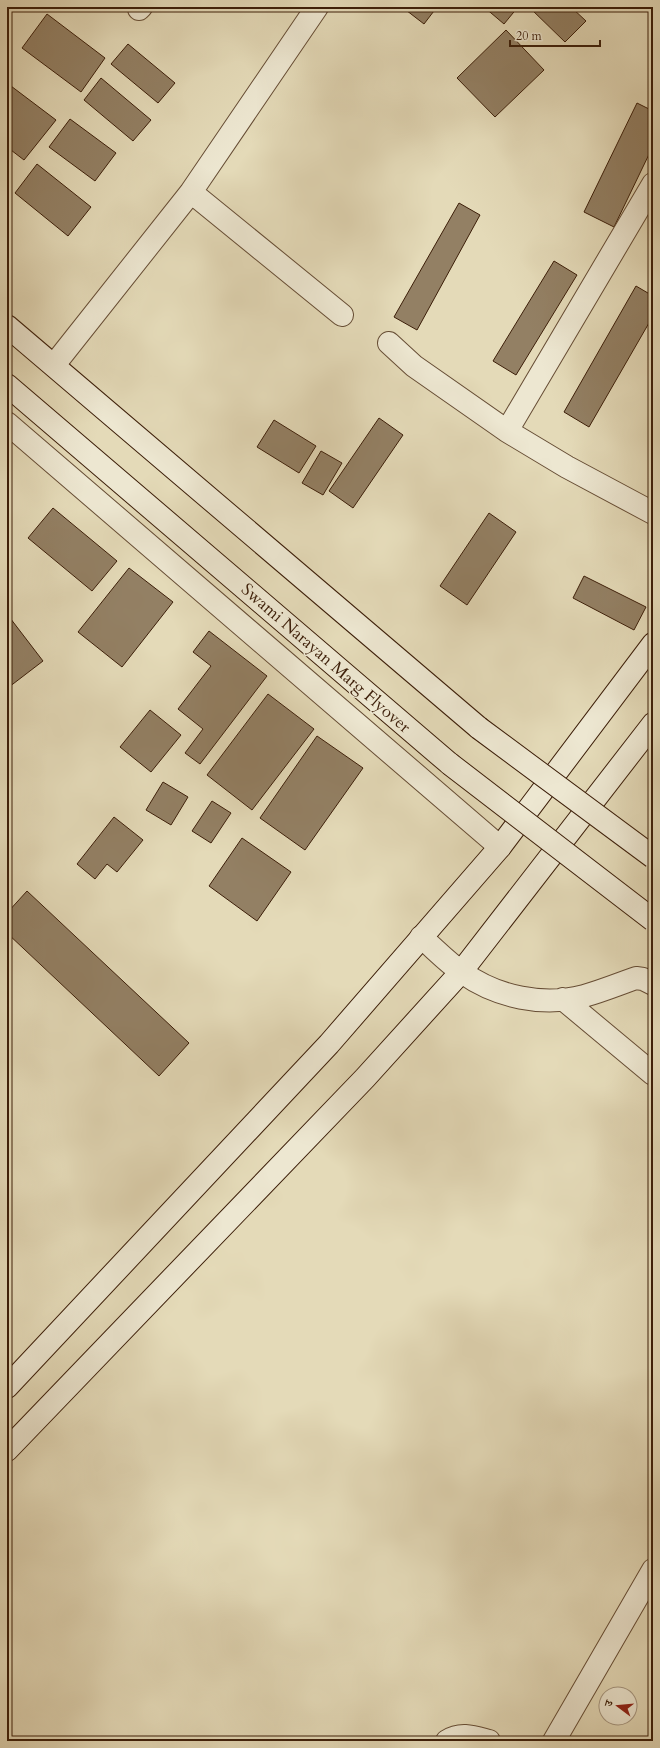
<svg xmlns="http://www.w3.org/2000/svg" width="660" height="1748" font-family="Cardo,'Noto Serif Devanagari',serif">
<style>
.building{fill:#938064;stroke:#3c1e09}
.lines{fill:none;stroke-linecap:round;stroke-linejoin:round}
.street-casing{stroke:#664d35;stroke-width:24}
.secondary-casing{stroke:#3c1e09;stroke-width:24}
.street{stroke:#ede7d1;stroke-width:22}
.secondary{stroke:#ede7d1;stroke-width:22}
.secondary-bridge-casing{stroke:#3c1e09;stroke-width:24;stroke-linecap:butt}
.secondary-bridge{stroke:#ede7d1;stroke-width:22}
.labels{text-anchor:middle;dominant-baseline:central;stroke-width:3;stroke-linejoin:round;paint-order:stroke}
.street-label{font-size:17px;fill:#3c1e09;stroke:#ede7d1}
</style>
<rect width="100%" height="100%" fill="#e4dab8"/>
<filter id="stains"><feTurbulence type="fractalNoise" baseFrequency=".005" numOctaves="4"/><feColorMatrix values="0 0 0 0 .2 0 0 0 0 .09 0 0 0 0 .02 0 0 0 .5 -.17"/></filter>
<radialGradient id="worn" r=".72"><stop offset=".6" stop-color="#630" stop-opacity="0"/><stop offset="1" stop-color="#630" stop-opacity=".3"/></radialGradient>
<path class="building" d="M402,7H437L424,24Z
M484,7H518L504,24Z
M571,7L586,21L565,42L530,8Z
M47,14L105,58L81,92L22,48Z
M506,30L544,70L495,117L457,78Z
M128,44L175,83L158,103L111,64Z
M101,78L151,120L133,141L84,100Z
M7,83L56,120L24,160L7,147Z
M637,103L653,111V146L614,227L584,212Z
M70,119L116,153L95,181L49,147Z
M37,164L91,207L68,236L15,193Z
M459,203L480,215L417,330L394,317Z
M554,261L577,275L516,375L493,361Z
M636,286L653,296V316L589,427L564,412Z
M379,418L403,435L353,508L329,491Z
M274,420L316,446L299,473L257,447Z
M321,451L342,463L323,495L302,483Z
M53,508L117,561L92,591L28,538Z
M489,513L516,532L467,605L440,586Z
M129,568L173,602L122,667L78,632Z
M584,576L646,607L634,630L573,598Z
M7,614L43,661L9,687L7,685Z
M209,631L267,676L200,764L185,753L203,729L178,709L211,666L193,652Z
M268,694L314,729L252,810L207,775Z
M150,710L181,735L151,772L120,747Z
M317,736L363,768L305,850L260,818Z
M163,782L188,797L171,825L146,810Z
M212,801L231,813L211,843L192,831Z
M114,817L143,840L117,872L107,864L95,879L77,864Z
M242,838L291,872L257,921L209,886Z
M27,891L189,1043L159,1076L7,933V913Z"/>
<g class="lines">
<defs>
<path id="street" d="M139,9L141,7
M191,192L342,315
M389,343L414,366L507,431L567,467L653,513
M54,365L191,192L317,7
M7,423L500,847
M507,431L653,184
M421,937C435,949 448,963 463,973C497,997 543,1007 584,996C602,991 619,984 636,978L643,979L653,984
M563,999L653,1074
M447,1741C461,1732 474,1737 489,1741
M554,1741L653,1570"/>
<path id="secondary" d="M7,326L479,728
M7,385L450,764
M7,1387L329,1044L500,847L653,644
M7,1450L365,1078L461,972L653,724"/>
</defs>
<use href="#street" class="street-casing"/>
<use href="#secondary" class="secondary-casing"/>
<use href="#street" class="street"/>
<use href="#secondary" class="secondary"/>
<defs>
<path id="secondary-bridge" d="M479,728L653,857
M450,764L653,920"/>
</defs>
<use href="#secondary-bridge" class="secondary-bridge-casing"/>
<use href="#secondary-bridge" class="secondary-bridge"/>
</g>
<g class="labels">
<g class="street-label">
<text transform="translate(326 658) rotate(41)">Swami Narayan Marg Flyover</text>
</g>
</g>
<rect width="660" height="1748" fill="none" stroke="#e4dab8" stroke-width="24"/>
<rect x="8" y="8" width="644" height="1732" fill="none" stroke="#3c1e09" stroke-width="2"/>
<rect x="12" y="12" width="636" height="1724" fill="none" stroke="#3c1e09"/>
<g transform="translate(618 1706) rotate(286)"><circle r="19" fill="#ede7d1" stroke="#a69781"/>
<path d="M0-3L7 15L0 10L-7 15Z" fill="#8f2418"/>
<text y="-6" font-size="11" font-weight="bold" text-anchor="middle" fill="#3c1e09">उ</text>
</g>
<path d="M510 40v6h90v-6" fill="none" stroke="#3c1e09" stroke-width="2"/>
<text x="516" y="40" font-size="12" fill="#3c1e09" stroke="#ede7d1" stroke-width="3" paint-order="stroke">20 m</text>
<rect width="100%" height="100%" filter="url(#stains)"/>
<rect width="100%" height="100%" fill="url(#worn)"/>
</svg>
